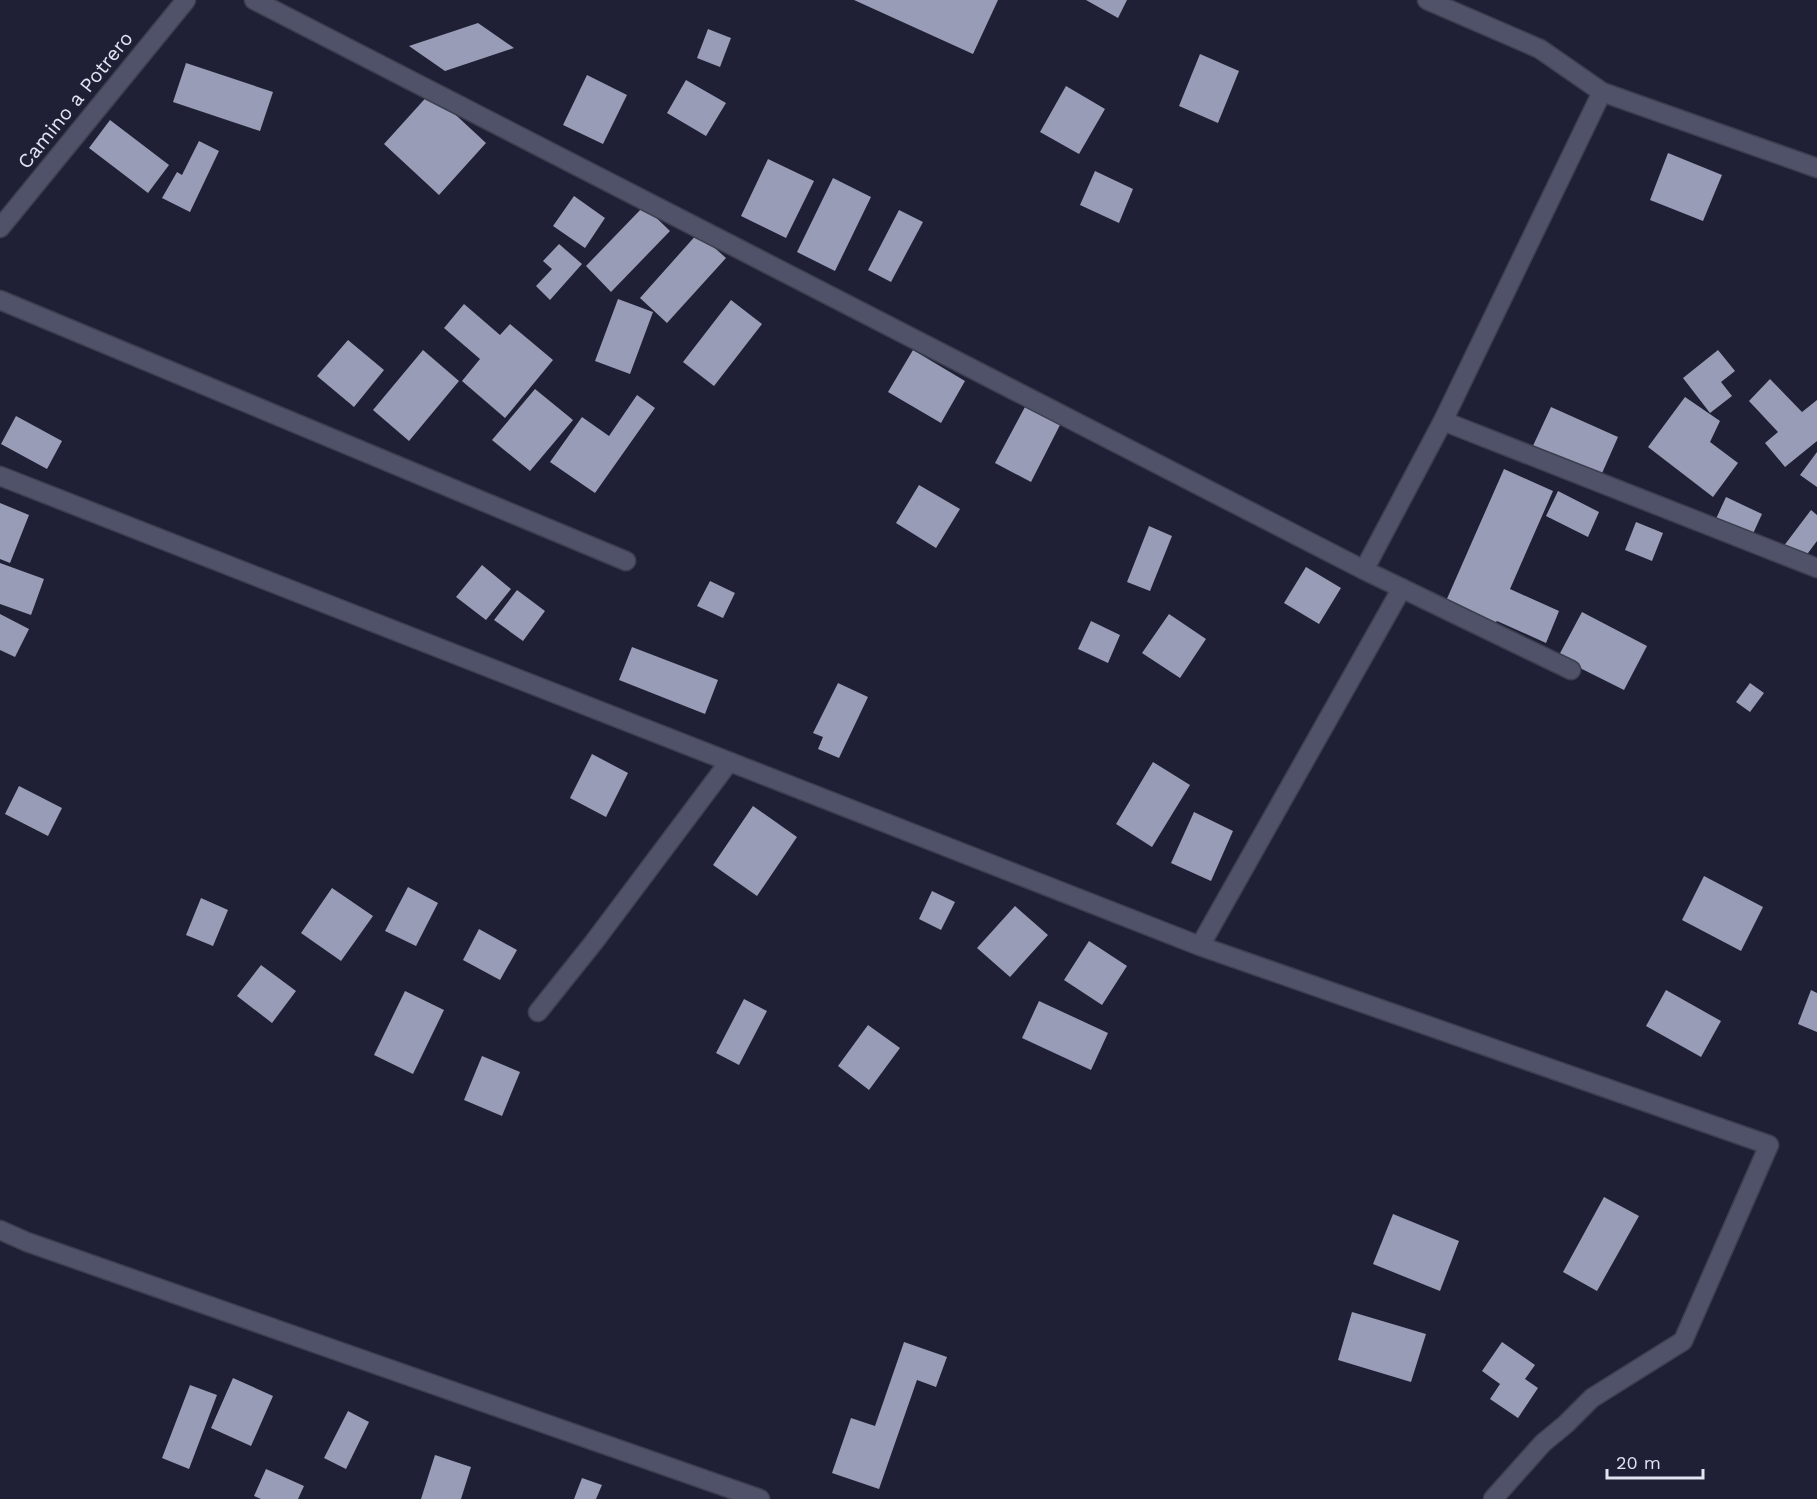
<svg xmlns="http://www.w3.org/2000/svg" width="1817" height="1499" font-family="'Work Sans',sans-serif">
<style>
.building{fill:#999cb6}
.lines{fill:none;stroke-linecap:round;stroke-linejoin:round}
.minor-casing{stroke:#3d3e4f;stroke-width:21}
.minor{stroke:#505269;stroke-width:18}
.labels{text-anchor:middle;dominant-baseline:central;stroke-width:6;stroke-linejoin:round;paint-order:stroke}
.street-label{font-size:20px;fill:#e2e4f2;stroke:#1f2035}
</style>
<rect width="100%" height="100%" fill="#1f2035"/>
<path class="building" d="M854,0H998L973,54Z
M1086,0H1127L1118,18Z
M478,23L514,48L445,71L409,46Z
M708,29L731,38L720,67L697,58Z
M1200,54L1239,71L1218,123L1179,106Z
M186,63L273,92L260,131L173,102Z
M587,75L627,95L603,144L563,125Z
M686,80L726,103L706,136L667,113Z
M1066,86L1105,109L1079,154L1040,132Z
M431,92L486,143L439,195L384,144Z
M110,120L169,165L148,193L89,148Z
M199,141L219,151L190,212L162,198L177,172L182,175Z
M1668,153L1722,175L1703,221L1650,200Z
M768,159L814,181L786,238L741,216Z
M1095,171L1133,189L1119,223L1080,205Z
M833,178L871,197L835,271L797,252Z
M574,196L605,218L585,248L553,226Z
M644,206L670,231L611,292L586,266Z
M899,210L923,222L891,282L868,270Z
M698,233L726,258L667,323L640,298Z
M559,244L582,264L550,300L536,286L552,269L543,261Z
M618,299L653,312L630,374L595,361Z
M731,300L762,324L714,386L683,362Z
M464,304L500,335L510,324L553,360L505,418L462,381L480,359L444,328Z
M348,340L384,370L354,407L317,376Z
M423,350L459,381L409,441L373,410Z
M913,350L965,381L941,423L888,392Z
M1718,350L1735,371L1721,382L1732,396L1710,413L1683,378Z
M1770,379L1802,412L1817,400V441L1785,467L1765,443L1778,432L1749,401Z
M535,389L573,420L530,471L492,440Z
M637,395L655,408L595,493L550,462L582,417L609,436Z
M1685,397L1720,421L1710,442L1738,463L1713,497L1648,447Z
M1026,405L1061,423L1031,482L995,463Z
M1551,407L1618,437L1599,480L1531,450Z
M16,416L62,441L47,469L1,444Z
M1817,452V487L1800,475Z
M1504,469L1553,491L1510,589L1559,611L1546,643L1497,621L1495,623L1446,601Z
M919,485L960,509L936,548L896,523Z
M1558,491L1599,512L1588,537L1546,516Z
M1726,497L1762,514L1751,538L1715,521Z
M0,503L29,515L10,563L0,559Z
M1811,510L1817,515V541L1802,561L1783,547Z
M1636,522L1663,533L1652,561L1625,550Z
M1149,526L1172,536L1150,591L1127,582Z
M0,563L44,579L31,615L0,604Z
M482,565L511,589L486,620L456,597Z
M1306,567L1341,588L1319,624L1284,603Z
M710,581L735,593L723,618L697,606Z
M517,590L545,611L523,641L494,620Z
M1582,612L1647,646L1624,690L1558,657Z
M0,614L29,629L15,657L0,650Z
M1169,614L1206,639L1180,678L1142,653Z
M1091,621L1120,635L1108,663L1078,649Z
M632,647L718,680L705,714L619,680Z
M838,683L868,697L839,758L818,749L823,737L813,733Z
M1750,683L1764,693L1750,712L1736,702Z
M592,754L628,773L606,817L570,798Z
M1153,762L1190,785L1152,847L1116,824Z
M19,786L62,808L48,836L5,814Z
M753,806L797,837L757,896L713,865Z
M1194,812L1233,831L1211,881L1171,863Z
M1704,876L1763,907L1741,951L1682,920Z
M408,887L438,903L416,946L385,931Z
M332,888L373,916L341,961L301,933Z
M932,891L955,902L941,930L919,919Z
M201,898L228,910L213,946L186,935Z
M1015,906L1048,935L1010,977L977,948Z
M479,929L517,950L500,980L463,960Z
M1089,941L1127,966L1102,1005L1064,980Z
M261,965L296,991L272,1023L237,996Z
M1666,990L1721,1021L1701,1057L1646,1026Z
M1811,990L1817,993V1032L1798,1024Z
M405,991L444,1010L413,1074L374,1055Z
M744,999L767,1011L739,1065L716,1053Z
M1039,1001L1108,1033L1091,1070L1022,1038Z
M868,1025L900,1048L869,1090L838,1066Z
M482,1056L520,1072L502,1116L464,1100Z
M1604,1197L1639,1216L1597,1291L1563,1272Z
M1393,1214L1459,1241L1440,1291L1373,1264Z
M1352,1312L1426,1334L1411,1382L1338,1360Z
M904,1342L947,1357L936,1387L917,1380L879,1489L832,1473L851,1418L875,1426Z
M1502,1342L1535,1365L1525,1379L1538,1388L1518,1418L1490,1399L1500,1384L1482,1371Z
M233,1378L273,1396L251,1446L211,1428Z
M190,1385L217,1395L189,1469L162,1458Z
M348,1411L369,1422L346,1469L324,1458Z
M435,1455L471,1467L461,1499H421Z
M266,1469L304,1486L298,1499H261L254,1496Z
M582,1478L602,1485L596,1499H574Z"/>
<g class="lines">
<defs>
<path id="minor" d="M254,0L1364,570L1571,670
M1427,0L1540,49L1602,92L1817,168
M0,228L186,0
M0,300L626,561
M1443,421L1817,568
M0,476L1200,946L1769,1145L1683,1341L1592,1398L1566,1424L1543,1443L1493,1499
M1364,570L1443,421L1602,92
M1200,946L1402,588
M538,1012L594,942L729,762
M0,1230L27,1242L760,1499"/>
</defs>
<use href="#minor" class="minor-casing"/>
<use href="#minor" class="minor"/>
</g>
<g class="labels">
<g class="street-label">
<text transform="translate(75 100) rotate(-51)">Camino a Potrero</text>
</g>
</g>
<path d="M1607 1469v9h96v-9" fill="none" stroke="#e2e4f2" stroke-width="3"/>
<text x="1616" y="1469" font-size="18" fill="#e2e4f2" stroke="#1f2035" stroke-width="4.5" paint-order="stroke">20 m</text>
</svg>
